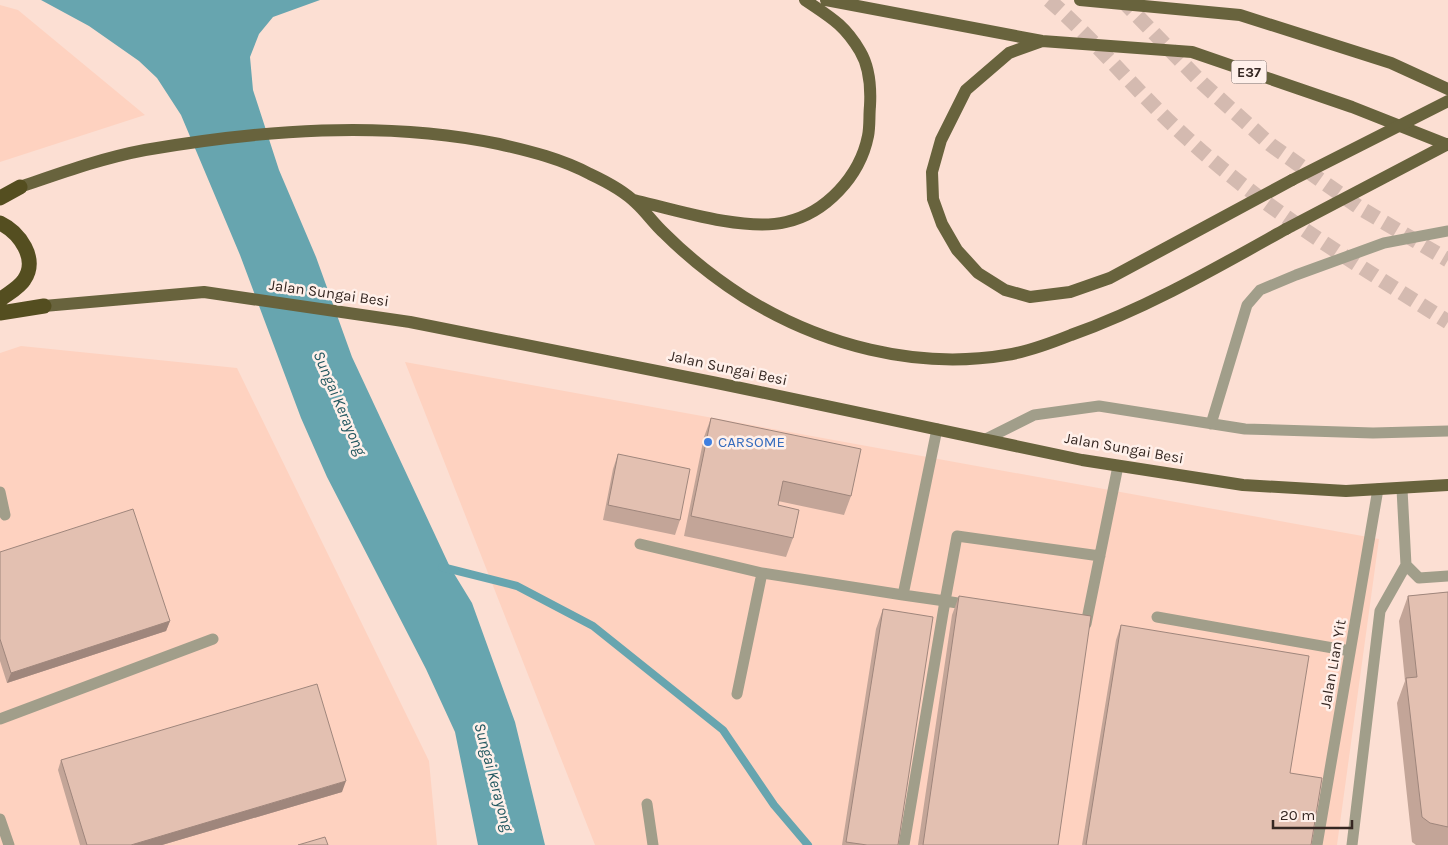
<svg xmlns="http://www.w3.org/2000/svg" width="1448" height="845" font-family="Karla,sans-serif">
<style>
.built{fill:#fed2c0}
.water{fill:#67a5af}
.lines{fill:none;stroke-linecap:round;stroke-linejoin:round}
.stream{stroke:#67a5af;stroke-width:8}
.motorway-tunnel{stroke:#d4bab0;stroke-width:15;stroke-dasharray:15 8;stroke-linecap:butt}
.service{stroke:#a19e8a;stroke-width:11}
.primary{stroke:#68633d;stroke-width:12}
.motorway{stroke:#544e20;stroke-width:15}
.primary-bridge{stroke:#68633d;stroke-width:12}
.wall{fill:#c3a598}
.shaded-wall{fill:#9f867c}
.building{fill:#e3c0b1;stroke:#9f867c}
.shop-dot{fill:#3f7fe0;stroke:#fff0ea;stroke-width:2}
.labels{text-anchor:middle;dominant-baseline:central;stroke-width:5;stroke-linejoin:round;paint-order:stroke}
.shield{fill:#fff0ea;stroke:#72635e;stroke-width:1}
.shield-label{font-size:14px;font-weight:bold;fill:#352722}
.street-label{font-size:15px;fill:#352722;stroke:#fff0ea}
.shop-label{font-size:15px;fill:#366cbe;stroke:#fff0ea;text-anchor:start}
.water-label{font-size:16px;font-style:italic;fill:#235860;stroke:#fff0ea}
</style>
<rect width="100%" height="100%" fill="#fcdfd3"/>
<path class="built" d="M0,5L18,10L145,115L0,162Z
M21,346L237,368L429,761L437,845H0V353Z
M405,362L1379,539L1337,845H595Z"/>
<path class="water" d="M41,0H320L273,17L259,34L250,57L253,90L279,170L316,257L352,357L450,567L472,603L515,722L545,845H478L455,732L426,669L327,477L301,418L240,255L181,115L157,78L139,61L89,26Z"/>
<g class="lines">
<path class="stream" d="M442,567L517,586L593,626L723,730L774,805L808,845"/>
<path class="motorway-tunnel" d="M1049,0C1098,43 1139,95 1188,139C1266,211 1359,265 1448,322
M1122,0L1202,83L1271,145L1360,208L1448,260"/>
<path class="service" d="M1211,424L1247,305L1260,290L1296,275L1384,243L1448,231
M986,439L1034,415L1099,406L1245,429L1373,433L1448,431
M1402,489L1406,565L1419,578L1448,576
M0,492L5,515
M640,544L762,573L903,595L937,429
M903,595L945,601L904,845
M970,605L945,601L957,536L1100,556
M1157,617L1350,651
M1080,623L1086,624L1118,466
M737,694L762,573
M0,719L213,639
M647,804L653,845
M0,819L9,845
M1317,845L1378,489
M1352,845L1380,611L1406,565"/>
<path class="primary" d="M826,0L1042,41L1192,52L1352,107L1448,145
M1080,0L1240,15L1391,63L1448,89
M1042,41L1009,53L966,90L941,140L932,172L933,199L942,224L957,250L978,273L1005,290L1030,297L1070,292L1110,278L1292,180
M20,187C61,173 102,158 145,150C261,130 383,120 499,144C530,151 562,159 590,174C605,181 624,191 636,203C646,212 654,224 664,233C688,257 716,279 744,297C821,345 916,370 1006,355C1028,352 1051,343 1071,335C1147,308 1216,268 1286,229
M634,200C675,210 746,232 786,222C826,213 860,176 868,136C870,127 869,115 870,106C871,88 869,66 860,51C844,24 830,17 805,0
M44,306L204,292L410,322L717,383L1082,460L1243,485L1346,491L1448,485"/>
<path class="motorway" d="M0,198L20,187
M0,223C19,232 39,259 24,280C19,288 7,294 0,300
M0,313L44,306"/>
<path class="primary-bridge" d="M1292,180L1448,101
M1286,229L1448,144"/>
</g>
<path class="wall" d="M711,418L851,496L844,515L778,501V505L793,538L786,557L684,536L704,437Z
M618,454L680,520L675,535L603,520L613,469Z
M0,552L170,621L166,631L7,683L0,661Z
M1448,592V845H1416L1412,842L1397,703L1405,681L1399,621L1408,596Z
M959,596L1058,845H918L952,615Z
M883,609L898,845H842L876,629Z
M1121,625L1290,773L1311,845H1082L1116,640Z
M61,760L342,792L162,845H80L58,770Z"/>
<path class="shaded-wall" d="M170,621L166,631L7,683L11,673Z
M346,781L342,792L162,845H131Z"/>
<path class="building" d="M711,418L861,449L851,496L783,481L778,505L799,510L793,538L691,516Z
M618,454L690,469L680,520L608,505Z
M133,509L170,621L11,673L0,639V552Z
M1448,592V827L1430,823L1422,817L1406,678L1417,677L1408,596Z
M959,596L1091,616L1058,845H923Z
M883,609L933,617L898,845H867L846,842Z
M1121,625L1309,656L1290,773L1322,778L1311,845H1086Z
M317,684L346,781L131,845H87L61,760Z
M325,837L328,845H298Z"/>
<circle class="shop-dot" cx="708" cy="442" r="5"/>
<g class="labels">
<rect class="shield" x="1231.5" y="60.5" width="35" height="23" rx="4"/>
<g class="shield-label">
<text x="1249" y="72">E37</text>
</g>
<g class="street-label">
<text transform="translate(329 293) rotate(8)">Jalan Sungai Besi</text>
<text transform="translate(728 368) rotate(12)">Jalan Sungai Besi</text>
<text transform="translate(1124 448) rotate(10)">Jalan Sungai Besi</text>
<text transform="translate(1333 664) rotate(-80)">Jalan Lian Yit</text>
</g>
<g class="shop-label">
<text x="718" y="442">CARSOME</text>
</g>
<g class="water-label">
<text transform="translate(340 403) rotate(67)">Sungai Kerayong</text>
<text transform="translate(494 777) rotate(75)">Sungai Kerayong</text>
</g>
</g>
<path d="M1273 820v8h79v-8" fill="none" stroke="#352722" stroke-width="2.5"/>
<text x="1280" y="820" font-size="15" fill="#352722" stroke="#fff0ea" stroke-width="4" paint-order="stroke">20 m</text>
</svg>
